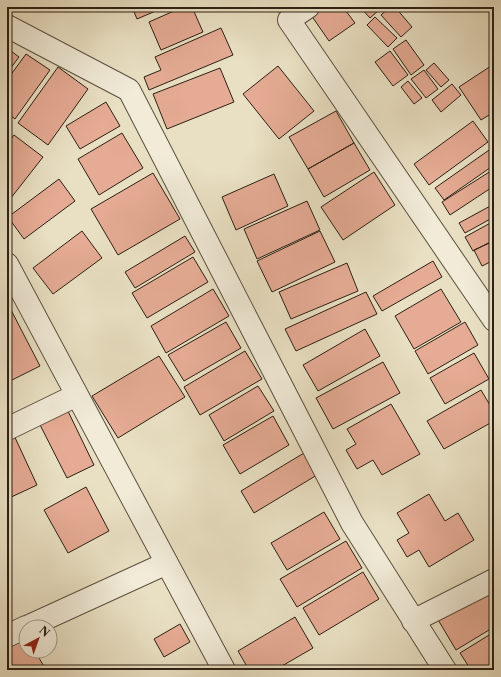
<svg xmlns="http://www.w3.org/2000/svg" width="501" height="677" font-family="'Libre Caslon Text',serif">
<style>
.building{fill:#e5ab94;stroke:#2c2014}
.lines{fill:none;stroke-linecap:round;stroke-linejoin:round}
.minor-casing{stroke:#5b5040;stroke-width:24}
.minor{stroke:#f1ebd8;stroke-width:22}
</style>
<rect width="100%" height="100%" fill="#e9e0c3"/>
<filter id="stains"><feTurbulence type="fractalNoise" baseFrequency=".005" numOctaves="4"/><feColorMatrix values="0 0 0 0 .2 0 0 0 0 .09 0 0 0 0 .02 0 0 0 .5 -.17"/></filter>
<radialGradient id="worn" r=".72"><stop offset=".6" stop-color="#630" stop-opacity="0"/><stop offset="1" stop-color="#630" stop-opacity=".3"/></radialGradient>
<path class="building" d="M132,7H165L137,19Z
M183,7H192L203,32L161,50L149,22Z
M322,7H343L355,23L329,41L311,15Z
M360,7H376L379,10L370,18Z
M390,7H395L412,27L401,37L381,15Z
M375,17L397,38L388,47L367,25Z
M221,28L233,55L149,90L144,77L161,70L155,57Z
M406,40L424,65L411,75L393,49Z
M7,48L19,57L7,73Z
M390,51L408,75L393,86L375,62Z
M26,54L50,70L15,119L7,113V80Z
M434,63L449,80L441,87L426,70Z
M494,64V112L481,120L459,87Z
M278,66L314,111L279,139L243,94Z
M58,67L88,89L48,145L18,123Z
M220,68L234,102L167,129L153,94Z
M424,70L438,89L426,98L411,79Z
M408,81L422,98L414,104L401,87Z
M452,84L461,95L441,112L432,100Z
M106,102L120,126L80,149L66,126Z
M336,111L354,143L308,169L289,137Z
M473,121L488,142L429,185L414,164Z
M122,133L143,168L99,195L78,159Z
M14,135L43,157L7,203V144Z
M354,143L370,170L324,197L308,169Z
M492,148L494,151V165L444,200L435,188Z
M494,169V186L450,215L442,202Z
M374,172L395,205L343,240L321,207Z
M153,173L180,219L118,255L91,209Z
M274,174L288,206L236,230L222,197Z
M59,179L75,201L24,239L8,217Z
M307,201L320,230L257,259L244,229Z
M494,204V217L465,233L459,223Z
M494,221V240L473,251L465,237Z
M82,231L102,258L53,294L33,268Z
M320,231L335,262L272,292L257,261Z
M185,236L195,252L135,288L125,272Z
M494,241V260L482,266L474,250Z
M193,257L208,282L147,318L132,293Z
M433,261L442,277L382,311L373,296Z
M347,263L358,291L291,319L279,292Z
M213,289L229,316L166,353L151,326Z
M441,289L461,322L414,349L395,316Z
M366,292L377,314L296,351L285,329Z
M10,308L40,366L8,382L7,309Z
M226,322L241,348L184,381L168,355Z
M465,322L478,345L428,374L415,351Z
M365,329L380,356L318,391L303,365Z
M245,351L262,379L200,415L184,387Z
M474,353L489,379L445,404L430,378Z
M159,356L185,397L118,438L92,396Z
M383,362L400,393L333,429L316,398Z
M258,386L274,411L224,441L209,415Z
M481,390L494,412V421L444,449L427,421Z
M391,404L420,454L382,475L373,460L357,469L346,450L356,444L347,429Z
M65,405L94,465L67,478L37,419Z
M273,416L289,445L240,474L223,445Z
M12,431L37,485L7,499V433Z
M304,453L317,475L254,513L241,491Z
M86,487L109,531L68,553L44,510Z
M429,494L445,521L458,513L474,540L429,567L419,550L407,557L397,540L409,533L397,513Z
M324,512L340,539L287,570L271,543Z
M346,541L362,568L297,607L280,579Z
M363,572L379,599L319,635L303,608Z
M494,585V627L456,650L437,618Z
M295,617L313,648L275,670H249L238,651Z
M180,624L190,642L164,657L154,639Z
M494,632V670H471L460,653Z
M26,635V651H35L46,670H7V644Z"/>
<g class="lines">
<defs>
<path id="minor" d="M308,7L289,20L494,320
M7,26L129,90L352,523L445,670
M7,264L224,670
M7,429L77,395
M413,621L494,580
M27,627L167,563
M7,636L26,627"/>
</defs>
<use href="#minor" class="minor-casing"/>
<use href="#minor" class="minor"/>
</g>
<rect width="501" height="677" fill="none" stroke="#e9e0c3" stroke-width="24"/>
<rect x="8" y="8" width="485" height="661" fill="none" stroke="#2c2014" stroke-width="2"/>
<rect x="12" y="12" width="477" height="653" fill="none" stroke="#2c2014"/>
<g transform="translate(38 639) rotate(41)"><circle r="19" fill="#f1ebd8" stroke="#a29a8a"/>
<path d="M0-3L7 15L0 10L-7 15Z" fill="#8f2418"/>
<text y="-6" font-size="11" font-weight="bold" text-anchor="middle" fill="#2c2014">N</text>
</g>
<rect width="100%" height="100%" filter="url(#stains)"/>
<rect width="100%" height="100%" fill="url(#worn)"/>
</svg>
